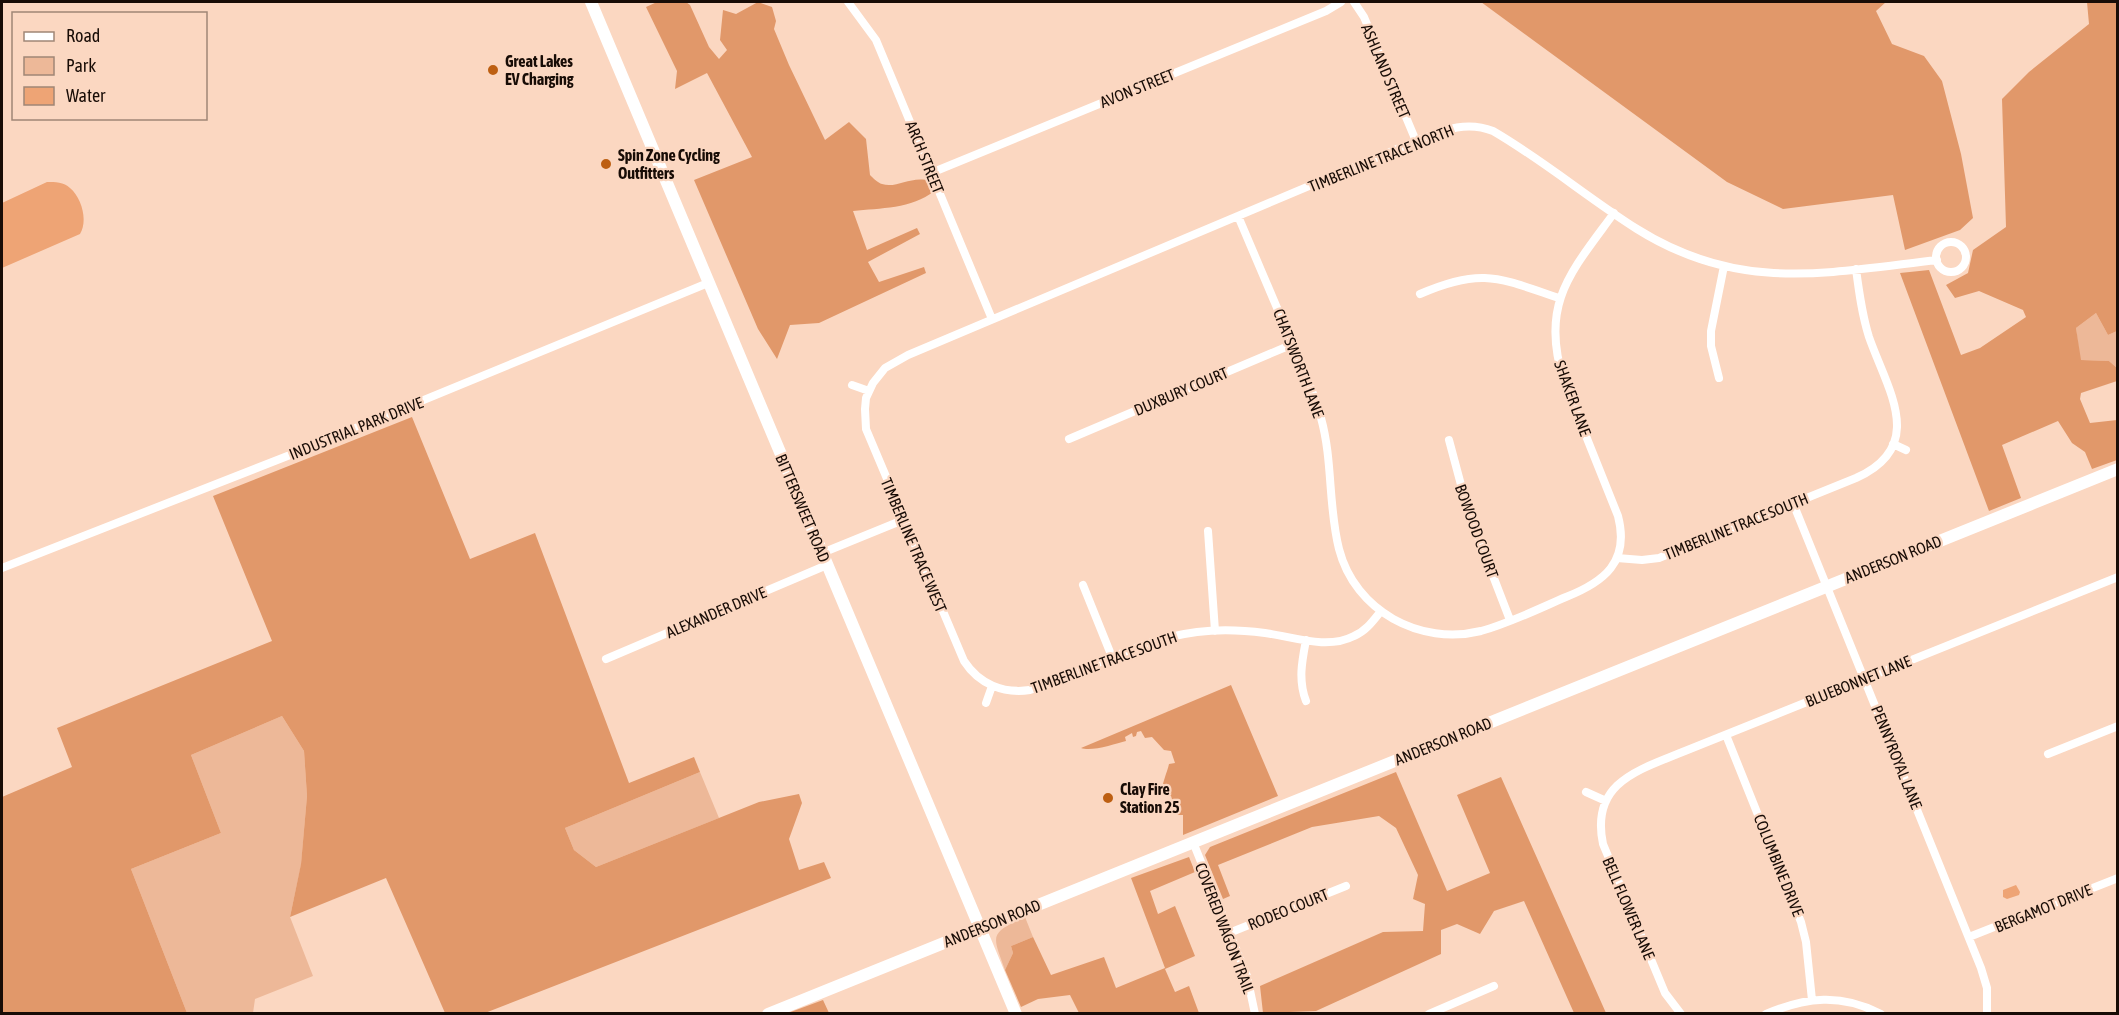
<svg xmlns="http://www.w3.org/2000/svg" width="2119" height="1015" font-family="'Asap Condensed',sans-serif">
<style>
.green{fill:#edb898}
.forest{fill:#e1986a}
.water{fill:#eea475}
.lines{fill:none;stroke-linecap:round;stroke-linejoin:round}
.street{stroke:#fff;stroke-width:8}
.secondary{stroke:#fff;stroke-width:12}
.poi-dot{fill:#bd5f12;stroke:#fbd7c1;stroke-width:2}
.labels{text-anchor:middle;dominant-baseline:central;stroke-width:4.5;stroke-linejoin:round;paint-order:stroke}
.poi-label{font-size:16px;font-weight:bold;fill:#180c06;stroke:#fbd7c1;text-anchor:start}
.street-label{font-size:16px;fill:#180c06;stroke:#fbd7c1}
</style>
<rect width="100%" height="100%" fill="#fbd7c1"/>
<path class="green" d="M2096,313L2108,335L2117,331V368L2109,361L2080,360L2076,328Z
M282,716L304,751L307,796L301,865L290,917L313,976L255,999L253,1013H187L131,869L221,833L191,755Z
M700,772L719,818L596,867L574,850L565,828Z
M1025,917L1033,937L1011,946L1013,953L1005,970C992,934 989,934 1025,917Z"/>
<path class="forest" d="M657,2H686L690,5L709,47L719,59L727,50L720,40L723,10L736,14L758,2L772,7L776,21L774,29L789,65L825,140L849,122L866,139L870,175C873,178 878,183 882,184C897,189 911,175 930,181L934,191C912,209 880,208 853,211L867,250L917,228L920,234L868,262L879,282L924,267L926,273L819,323L790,325L777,359L758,329L694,180L752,157L707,73L675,89L677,71L646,7Z
M1481,2H1886L1876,11L1892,44L1924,56L1942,81L1961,154L1973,218L1960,230L1905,250L1893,195L1783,209L1727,182Z
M2087,2H2117V331L2108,335L2096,313L2076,328L2081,360L2109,361L2117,368V381L2081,393L2080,399L2090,423L2117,420V460L2092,469L2085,452L2072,443L2058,421L2002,445L2021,498L1989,511L1900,273L1929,270L1961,355L1980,348L2026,317L2023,310L1979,291L1955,298L1946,285L1968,273L1973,250L2006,227L2002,99L2029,72L2089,24Z
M412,417L470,559L535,533L629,783L694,757L700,772L565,828L574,850L596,867L759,802L799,794L802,803L789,839L799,870L824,862L831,878L485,1013H445L386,878L290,917L301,864L307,796L304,751L282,716L191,755L221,833L131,869L187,1013H2V797L72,767L57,728L272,641L213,496Z
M1231,685L1278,796L1183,835V815H1177L1171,796H1162C1160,788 1167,773 1169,764L1175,763L1171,751L1164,750L1152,737L1145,738L1141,731L1137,732L1136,736L1133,737L1132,733L1125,737L1126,741C1115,744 1091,752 1081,748Z
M1396,772L1447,891L1490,873L1457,795L1501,777L1606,1013H1574L1524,901L1494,911L1480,934L1457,924L1441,930V954L1316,1011L1263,1013L1260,986L1383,932L1423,931L1425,904L1413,899L1418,875L1396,828L1379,816L1312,827L1218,865L1230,896L1223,899L1205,855L1210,847Z
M1189,857L1195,872L1150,891L1158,914L1175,906L1195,956L1165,969L1175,992L1189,986L1199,1013H1079L1070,995L1038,999L1021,1007L1005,970L1013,953L1011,946L1033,937L1051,975L1104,957L1116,988L1165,968L1131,878Z
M823,1000L829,1013H788Z"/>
<path class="water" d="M47,182C55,182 64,182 70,188C82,198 88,221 80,234L2,268V203Z
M2016,885L2020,892L2019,895L2007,899L2003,897V890Z"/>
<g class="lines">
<path class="street" d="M848,2L876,40L992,319
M1354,2L1364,17L1416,141
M931,173L1326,11L1341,2
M1238,216C1254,254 1270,291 1286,329C1299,358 1312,387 1321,418C1333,461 1328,506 1339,549C1355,611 1420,646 1481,631C1510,623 1538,609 1566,597C1604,582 1630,562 1618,516L1564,381C1539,304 1571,272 1614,213
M1936 257a15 15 0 1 1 30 0a15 15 0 1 1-30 0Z
M1420,294C1482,267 1499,278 1559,298
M1719,378L1711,346V331L1724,266
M852,385L869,391
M1069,439L1293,344
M1449,440L1468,511L1510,620
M1893,444L1906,450
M1793,503L1981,968L1987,988V1014
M1208,531L1215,631
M822,553L903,520
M1617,558L1642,560L1659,558L1856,478C1928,446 1887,389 1869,337C1862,315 1859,292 1856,269
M2,568L290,455L708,283
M1083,585L1112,657
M1381,611C1373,621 1366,631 1354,636C1327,650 1294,637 1265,633C1243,630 1219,629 1197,632C1138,639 1086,672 1030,690C1003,694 979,684 964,661L866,429L865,409L866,398L873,383L885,368L908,355L1416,141C1442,131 1465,120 1493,131C1543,160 1588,198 1637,229C1739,293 1825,273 1937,260
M1306,640C1302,661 1298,680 1306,701
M606,659L827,565
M986,703L992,686
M1726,735L1801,922L1806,942L1812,1000
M2048,754L2118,726
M1586,792L1606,801
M1193,842L1247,976L1255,1014
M1229,933L1346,886
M1969,937L2118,878
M1429,1014L1494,986
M1681,1014L1665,993L1603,844C1590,782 1639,770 1685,751L2118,577
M1766,1014C1806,997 1841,993 1881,1014"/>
<path class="secondary" d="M591,2L1016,1014
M768,1014L2118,469"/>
</g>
<g class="poi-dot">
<circle cx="493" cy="70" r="6"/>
<circle cx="606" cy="164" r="6"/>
<circle cx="1108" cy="798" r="6"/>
</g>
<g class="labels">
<g class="poi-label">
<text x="505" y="61">Great Lakes<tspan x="505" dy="18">EV Charging</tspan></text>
<text x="618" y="155">Spin Zone Cycling<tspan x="618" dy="18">Outfitters</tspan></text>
<text x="1120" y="789">Clay Fire<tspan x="1120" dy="18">Station 25</tspan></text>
</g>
<g class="street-label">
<text transform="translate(1386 71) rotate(67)">ASHLAND STREET</text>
<text transform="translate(1137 88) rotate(-22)">AVON STREET</text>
<text transform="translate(925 157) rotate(68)">ARCH STREET</text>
<text transform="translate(1381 158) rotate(-22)">TIMBERLINE TRACE NORTH</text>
<text transform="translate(1299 363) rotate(69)">CHATSWORTH LANE</text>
<text transform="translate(1181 391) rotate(-23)">DUXBURY COURT</text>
<text transform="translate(1573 398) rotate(70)">SHAKER LANE</text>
<text transform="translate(356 428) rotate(-22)">INDUSTRIAL PARK DRIVE</text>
<text transform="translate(803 508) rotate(67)">BITTERSWEET ROAD</text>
<text transform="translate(1736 526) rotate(-22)">TIMBERLINE TRACE SOUTH</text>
<text transform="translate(1477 531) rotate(70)">BOWOOD COURT</text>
<text transform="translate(914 545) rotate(67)">TIMBERLINE TRACE WEST</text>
<text transform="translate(1893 559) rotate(-22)">ANDERSON ROAD</text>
<text transform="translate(716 612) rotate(-23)">ALEXANDER DRIVE</text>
<text transform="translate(1104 662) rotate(-20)">TIMBERLINE TRACE SOUTH</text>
<text transform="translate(1858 681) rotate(-22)">BLUEBONNET LANE</text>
<text transform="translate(1443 741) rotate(-22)">ANDERSON ROAD</text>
<text transform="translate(1897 757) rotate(68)">PENNYROYAL LANE</text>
<text transform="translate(1779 865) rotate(68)">COLUMBINE DRIVE</text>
<text transform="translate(1629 908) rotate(67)">BELL FLOWER LANE</text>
<text transform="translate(2043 908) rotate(-22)">BERGAMOT DRIVE</text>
<text transform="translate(1288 909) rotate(-22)">RODEO COURT</text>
<text transform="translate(992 923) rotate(-22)">ANDERSON ROAD</text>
<text transform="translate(1225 928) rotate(69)">COVERED WAGON TRAIL</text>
</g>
</g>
<rect width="2119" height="1015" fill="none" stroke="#180c06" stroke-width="6"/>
<rect x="12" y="12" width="195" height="108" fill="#fbd7c1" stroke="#a08676" stroke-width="1.5"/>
<rect x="24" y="32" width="30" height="9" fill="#ffffff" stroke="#a08676" stroke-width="1.5"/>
<text x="66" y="42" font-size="18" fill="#180c06">Road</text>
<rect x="24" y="57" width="30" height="18" fill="#edb898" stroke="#a08676" stroke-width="1.5"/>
<text x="66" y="72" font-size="18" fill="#180c06">Park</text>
<rect x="24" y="87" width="30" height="18" fill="#eea475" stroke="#a08676" stroke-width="1.5"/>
<text x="66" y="102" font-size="18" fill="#180c06">Water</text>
</svg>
